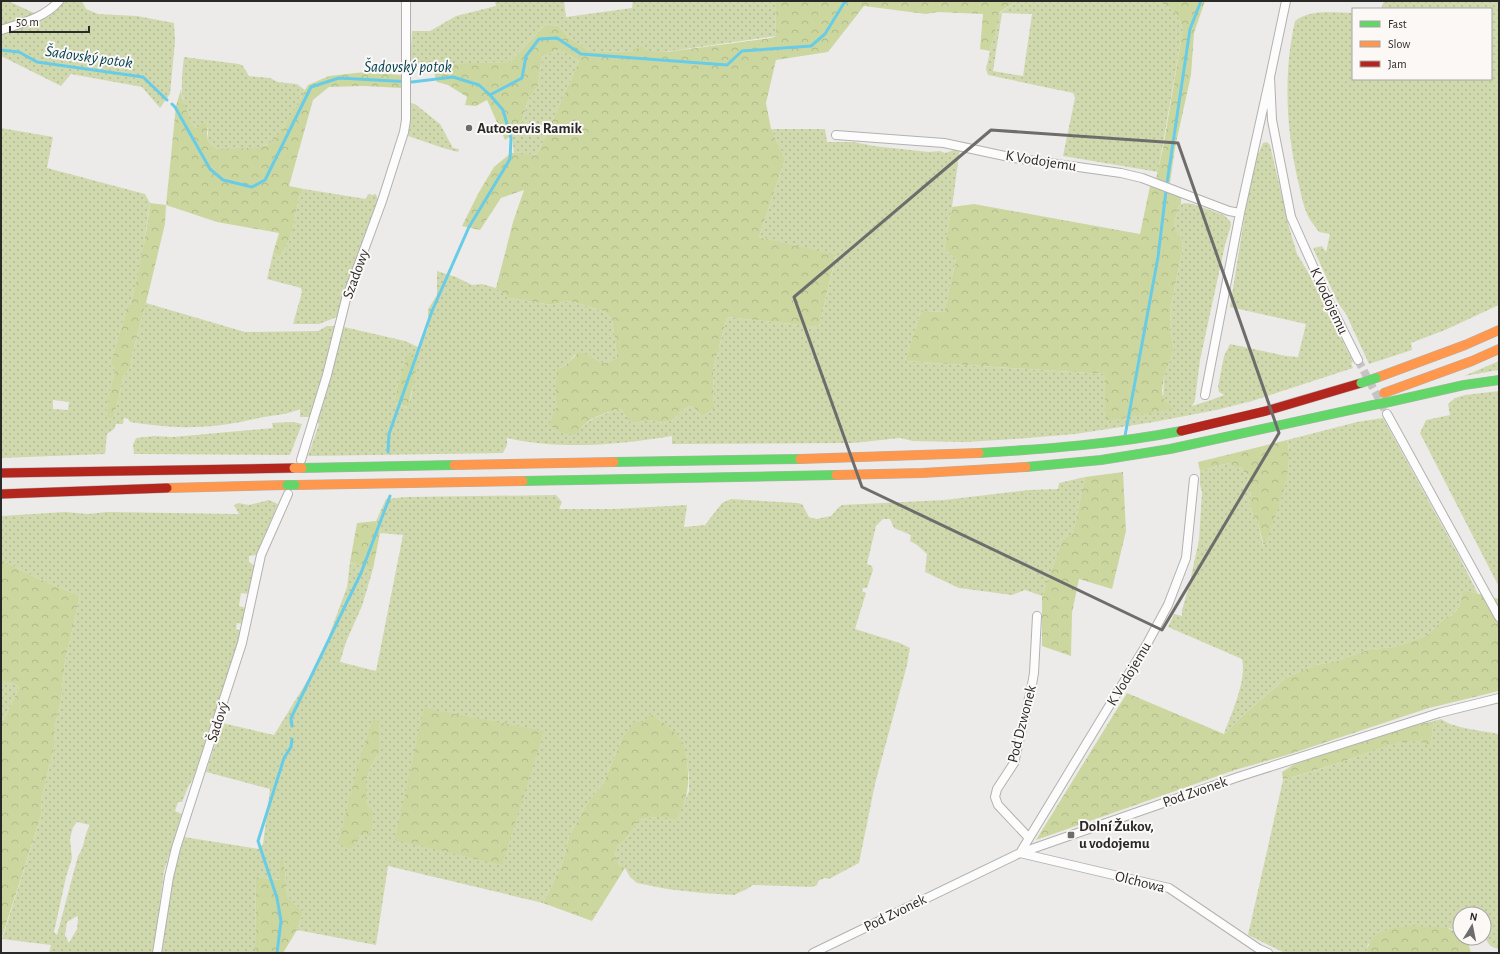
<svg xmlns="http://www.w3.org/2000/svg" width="1500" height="954" font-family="'Alegreya Sans',sans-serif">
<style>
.grass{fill:url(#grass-dots);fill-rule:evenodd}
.forest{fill:url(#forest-crowns)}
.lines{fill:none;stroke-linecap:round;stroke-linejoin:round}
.stream{stroke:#69cce7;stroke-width:3}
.street-tunnel{stroke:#c6c4c2;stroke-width:8;stroke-dasharray:8 4;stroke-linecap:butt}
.street-casing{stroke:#b3b1b0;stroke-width:10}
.fast-casing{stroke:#b3b1b0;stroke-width:10}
.slow-casing{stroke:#b3b1b0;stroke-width:10}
.jam-casing{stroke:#b3b1b0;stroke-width:10}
.street{stroke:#fcfcfc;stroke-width:8}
.fast{stroke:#63d668;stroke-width:9}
.slow{stroke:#ff974d;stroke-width:9}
.jam{stroke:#b3261e;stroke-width:9}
.fast-bridge-casing{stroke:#b3b1b0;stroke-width:10;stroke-linecap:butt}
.slow-bridge-casing{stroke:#b3b1b0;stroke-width:10;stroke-linecap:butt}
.fast-bridge{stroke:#63d668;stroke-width:9}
.slow-bridge{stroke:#ff974d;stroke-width:9}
.marked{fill:none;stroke:#6e6d6c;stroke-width:3;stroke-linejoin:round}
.poi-dot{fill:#6e6d6c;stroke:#fbf8f6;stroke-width:1.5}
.labels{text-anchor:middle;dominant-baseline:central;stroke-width:4;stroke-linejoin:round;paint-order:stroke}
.poi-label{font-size:15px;font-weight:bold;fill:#2a2928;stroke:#fbf8f6;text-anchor:start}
.street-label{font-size:15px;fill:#2a2928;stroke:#fbf8f6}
.water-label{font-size:16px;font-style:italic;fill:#013f50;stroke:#fbf8f6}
</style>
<defs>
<pattern id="grass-dots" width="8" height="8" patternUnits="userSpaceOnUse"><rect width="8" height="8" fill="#d0d9ae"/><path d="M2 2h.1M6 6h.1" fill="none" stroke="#b3ba96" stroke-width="1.8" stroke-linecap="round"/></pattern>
<pattern id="forest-crowns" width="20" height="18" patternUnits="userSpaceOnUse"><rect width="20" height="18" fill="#ccd7a0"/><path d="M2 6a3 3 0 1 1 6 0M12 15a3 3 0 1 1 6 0" fill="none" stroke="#afb98a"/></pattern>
</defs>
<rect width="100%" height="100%" fill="#edebe9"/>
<path class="grass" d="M1,1H8L32,12L47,16L62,1H79L83,3L86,9L98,14L137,16L174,23L175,41L170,94L160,108L142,87L71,74L61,86L1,56Z
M495,1H564L566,17L632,8L633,1H775L776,36L657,53L647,51L641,47L631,52L590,51L568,37L559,26L546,24L510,62L410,65L412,31H430L456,16L496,6Z
M1017,1H1158C1172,10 1179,12 1183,29L1158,172L1063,156L1075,98L1073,93L988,75L986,69L998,16L1001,12ZM1002,13L1032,14L1023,76L993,71Z
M1384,1H1499V305L1445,330L1411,343L1412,350L1369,364L1346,314L1338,303L1313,248L1322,246L1326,252L1330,234L1319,232C1315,226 1310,221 1307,214C1303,205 1301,194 1299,185C1286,132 1283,74 1295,21C1311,9 1334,13 1353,13V79H1491V9H1381Z
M560,49L579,61L537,155L514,154L512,135L519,130L529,98L538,86L542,57Z
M184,57L239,64L243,66L249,76L270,78L278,82L297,84L305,90C296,105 283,138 266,145C252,151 232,150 217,149L208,141V125L206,123L196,128L192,127C179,102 181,83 184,57Z
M411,103L415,104L440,124L453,148L459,149L458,152L443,148L408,136L411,115Z
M1,128L53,137L47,168L145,194L150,203L148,215L142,259L130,306L127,307L110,365L115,369L108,399L106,416L109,419L114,417L123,378L131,366L132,355L146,303L245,332L318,331L327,326H336L310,417H300V409C289,414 277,415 264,417C241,422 218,427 194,427C172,428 151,425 130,422L128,419L124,418L123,424H116L114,429L107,434L105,454L1,458ZM53,400L69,402L68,410L53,409Z
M771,129H825L827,142H854L874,146L929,152L940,151L945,153L960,148L952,207L944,249L956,259L944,312L921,311L905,361L1104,374L1107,421L1167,403L1163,398L1164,377L1174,349L1170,330L1171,305L1183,248L1181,236L1176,230L1174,224L1178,209L1181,204L1185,203L1193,204L1224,215L1230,221L1231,225L1225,245L1200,360L1195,400L1192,406L1211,400L1224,395L1219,392L1218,387L1224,356L1230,344L1286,356L1298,357L1306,324L1230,307L1247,201L1257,157L1263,143L1267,142L1270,145L1289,227L1297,254L1308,272L1353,362L1351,363L1353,368L1252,401L1216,410L1154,422L1075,434L1015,439L965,442L913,441L900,438L853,443L672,444V436C617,445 561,450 507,438V445L503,453L308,456L319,424L317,420L342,327H344L405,341L418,347L428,329V309L437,295V271L456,277L472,285L482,284L496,288L509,298L552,305L562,302L570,301L603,311L612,319L617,357L611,361L602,363L591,356L575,355L568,363L560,368L555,396L558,406L550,421L580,429C592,417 605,413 621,409L629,421L636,423L649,420L663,423L674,419L681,411L690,406L693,407L701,415H705L714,408L713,370L727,317L819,327L836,256L759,237L785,159ZM409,354C412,373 416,389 407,408L394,402L398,385Z
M304,189L366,199L368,194L372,195L376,194L378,200L343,295L337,317L319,324H293L302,292L301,288L267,279L273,253L280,257L291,237L299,198Z
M1499,361V370L1464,376Z
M1499,391V587L1420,433L1426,420L1450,415L1448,404L1455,398L1465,395Z
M1383,418L1460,558L1478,594L1463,590L1459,607L1453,615L1446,617L1427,635L1395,647L1370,649L1337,661L1316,665L1287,677L1241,717L1224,734C1231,714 1247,681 1242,659L1168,627L1174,614L1182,616V610L1189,586L1199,540L1202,492L1200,485V471L1229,463L1233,467H1241L1243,471L1248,475L1251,492L1249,504L1254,517L1258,522L1263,546C1274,518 1296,469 1287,440L1357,422Z
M293,422L302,424L290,455L134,454L133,445L136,438L154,436L173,437L273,428L272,423Z
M1085,477L1073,533L1062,540L1042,596L1025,590L1012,595L959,588L925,572L927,554L917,545L910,541L911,535L894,528L890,519H883L876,526L867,564L872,566L873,570L867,588H863L862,591L866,593L855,629L900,643L910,648L907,665L875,784L859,863L829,879L825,878L818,881L817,885L812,887L753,885L747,889L734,895L702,893L667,889L637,883L630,877L625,868L620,866L615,854L618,846C627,841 632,827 639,819L657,817L677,818L689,791V776L686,754L671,729L666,726L659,719L644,722L621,741L603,784L587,803L569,837L562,864L543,903L388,866L376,945L297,930L303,912L287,896L284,860H281V880L256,877L255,953H162L172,878L184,837L259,849L263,844L270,789L206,772L222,723L274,735L320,660L347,587L350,562L373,569L362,606L346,642L340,662L376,671L403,535L380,533L376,521L386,499L406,497L556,495L562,502L559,509H613L687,505L684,527L705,525L722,503L731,499L797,503L802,504L809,517L816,519L831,516L839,507L842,505L944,500L1029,490L1058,489L1059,483ZM373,719L379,753L370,768L366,781V803L371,834H360Z
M269,500L278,504L256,555L249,556V562L255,566L249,594L241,593L239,606L246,608L243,624L237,623L236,629L242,631L231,670L193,779L188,787L182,802H178L175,811L182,814L164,871L156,933L152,953H49L51,945L2,939L42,813L41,800L54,747L55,726L61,700L65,662L80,596L37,578L1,560V516L65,512L88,514L107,512L239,514L234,505L238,503L249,505ZM77,822L90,825C83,836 86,845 78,856L57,935L54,932L66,877L72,858L70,839L73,827ZM77,916L78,918L77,929L69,943L65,935L67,922Z
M1,682L15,684L19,687L1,726Z
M1441,719C1452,728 1484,731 1499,734V949C1482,947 1484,927 1484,914H1460V931L1447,928L1368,944L1366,953H1285L1248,935L1283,780C1304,774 1324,768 1345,761C1366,754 1409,732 1430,745L1434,721Z"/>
<path class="forest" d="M775,1H1017L1000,12L990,51L980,49L983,14L938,12L926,14L864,6L828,52L776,60L766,103L771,129L785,159L759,237L836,255L819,327L727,317L713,370L714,408L705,415H701L693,407L690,406L681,411L674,419L663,423L649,420L636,423L629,421L621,409C604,413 586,418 577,434C569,436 555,431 550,425V421L557,406L555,396L557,370L568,363L579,352L591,356L602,363L611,361L617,357L612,319L603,311L570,301L562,302L552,305L509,298L496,288L513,222L524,190L501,198L480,230L462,226L479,192L494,167L511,153L537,155L579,61L560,49L542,57L538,86L529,98L519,130L505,140L487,100L476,106L465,105L467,97L448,85L437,82L431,64L510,62L546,24L559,26L568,37L590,51L631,52L641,46L647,51L666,52L771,38L776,36Z
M1158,1H1205L1194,33L1191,75L1175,148L1170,183L1156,179L1163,148L1183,29C1179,12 1172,10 1158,1Z
M365,72L401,75V88L364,86L329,87L313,100L289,186L304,189L299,198L291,237L280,257L273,253L279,233L217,222L166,205L165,224L146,303L132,355L131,366L123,378L114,417L109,419L106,416L108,398L115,369L110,365L127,307L130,306C139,272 146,238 150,203L166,205L176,106L181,89L182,98L192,126L196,128L203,123H206L208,125L207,133L208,141L217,149L255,148L267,145L282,131L308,85L329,76Z
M1150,186L1181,197V204L1178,209L1174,224L1176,230L1181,236L1183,248L1171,305L1170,330L1174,349L1164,377L1162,390L1163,398L1173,409L1106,421L1104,374L905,361L921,311L944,312L956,259L944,249L952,207L974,204L1140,234Z
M408,354H413L418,361L408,408L394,402L398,385Z
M1287,440C1296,470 1274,518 1264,547L1258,522L1254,517L1249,504L1251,492L1248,475L1243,471L1241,467H1233L1229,463L1200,471L1198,462Z
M1123,472L1126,531L1112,589L1079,579L1072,613L1071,656L1042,646V596L1062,540L1073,533L1085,477Z
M376,521L380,533L373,569L350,562L357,523Z
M1,560L37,578L80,596L65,662L61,700L55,726L54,747L41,800L42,813L1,940V726L19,687L15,684L1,682Z
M1463,590L1499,599V691L1429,708L1287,755L1235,770L1036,840L1127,693L1224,734L1241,717L1287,677L1316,665L1337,661L1370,649L1395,647L1427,635L1446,617L1453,615L1459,607Z
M424,708L544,731L502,865L395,840Z
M650,714C660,719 675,731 681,740C685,746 686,754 687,761C690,785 688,797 677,819L657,817L640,819C632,827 627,841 618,846L615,854L620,866L625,868L592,921L543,903L562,864L569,837L587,803L603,784L621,741L634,722H644Z
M373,719L379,722V753L370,768L366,781V803L373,812L371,834H360L356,845L350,849L338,844L358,765Z
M1434,721L1430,746C1412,731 1362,756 1342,762C1323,768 1303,774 1283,780L1282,772L1293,765L1384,732Z
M280,860H284L287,896L303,912L297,930L283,953H255L256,877L280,880Z
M1413,926L1447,928L1460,934V938H1467L1471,953H1366C1372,928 1391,928 1413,926Z"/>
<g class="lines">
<path class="stream" d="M1,50L19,52L37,62L143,77L167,100
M172,104L175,107L210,169L223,180L252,187L265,180L311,87L339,78L412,82L453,77L479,85L490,95L522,78L526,56L539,39L557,38L581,54L727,65L742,51L811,46L825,34L844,3L847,1
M1167,183L1190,29L1201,1
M1125,436L1158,257L1166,191
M388,452L389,434L432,311L469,227L510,159L511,138L503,110L490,95
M292,726L291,718L361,573L390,496
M277,953L281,921L277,898L258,841L284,758L291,747L292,739"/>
<path class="street-tunnel" d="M1358,360L1387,414"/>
<defs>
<path id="street" d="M1286,1L1270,77L1272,120L1291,217L1330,304L1358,360
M1,30C22,23 44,18 59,1
M836,135L944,143L1014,158L1121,173L1142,178L1229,211L1240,213L1270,77
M1205,395L1240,213
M1387,414L1499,617
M301,460L327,375L346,299L382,201L404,132L406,120V1
M1194,479L1186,558L1168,605L1148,642L1020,853L1169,888L1259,949L1268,953
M1029,838L998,805L995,797L997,789L1014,763L1031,690L1034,673L1037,616
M157,953L169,877L176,848L242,643L261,555L288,494
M813,953L1020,853L1238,777L1439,713L1499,698"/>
<path id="fast" d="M1389,402L1464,385L1499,380
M979,453C1046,449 1114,444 1181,431
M614,462L800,459
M1026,467L1101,460L1170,449L1373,405
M302,468L454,465
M523,481L836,475"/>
<path id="slow" d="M1376,378L1465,345L1499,330
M1384,393L1472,361L1499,349
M800,459L979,453
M454,465L614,462
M836,475L922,473L1026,467
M295,485L523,481
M167,488L287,485"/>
<path id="jam" d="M1181,431L1266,411L1361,383
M1,473L294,468
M1,494L167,488"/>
</defs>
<use href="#street" class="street-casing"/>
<use href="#fast" class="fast-casing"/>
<use href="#slow" class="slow-casing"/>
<use href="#jam" class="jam-casing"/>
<use href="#street" class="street"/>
<use href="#fast" class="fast"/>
<use href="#slow" class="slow"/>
<use href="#jam" class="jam"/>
<defs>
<path id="fast-bridge" d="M1361,383L1376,378
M1373,405L1389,402
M287,485H295"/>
<path id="slow-bridge" d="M294,468H302"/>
</defs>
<use href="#fast-bridge" class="fast-bridge-casing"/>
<use href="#slow-bridge" class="slow-bridge-casing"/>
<use href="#fast-bridge" class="fast-bridge"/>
<use href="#slow-bridge" class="slow-bridge"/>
</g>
<path class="marked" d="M991,130L1178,143L1279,433L1162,630L862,487L794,297Z"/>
<g class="poi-dot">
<circle cx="469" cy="128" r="4"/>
<rect x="1067" y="831" width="8" height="8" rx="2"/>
</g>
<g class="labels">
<g class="poi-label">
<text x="477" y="128">Autoservis Ramik</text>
<text x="1079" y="826">Dolní Žukov,<tspan x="1079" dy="17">u vodojemu</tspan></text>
</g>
<g class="street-label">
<text transform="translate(1041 161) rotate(9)">K Vodojemu</text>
<text transform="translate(356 274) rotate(-70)">Szadowy</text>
<text transform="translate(1329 301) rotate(65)">K Vodojemu</text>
<text transform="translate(1129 674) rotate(-59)">K Vodojemu</text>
<text transform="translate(218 722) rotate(-72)">Šadový</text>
<text transform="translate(1022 724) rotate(-76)">Pod Dzwonek</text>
<text transform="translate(1195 792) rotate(-19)">Pod Zvonek</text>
<text transform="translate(1140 882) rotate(14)">Olchowa</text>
<text transform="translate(895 913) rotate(-26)">Pod Zvonek</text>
</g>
<g class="water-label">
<text transform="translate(89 57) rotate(8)">Šadovský potok</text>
<text x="408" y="67">Šadovský potok</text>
</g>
</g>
<rect width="1500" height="954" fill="none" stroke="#2a2928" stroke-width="4"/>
<rect x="1352" y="8" width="140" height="72" fill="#fbf8f6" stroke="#a7a5a4"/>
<rect x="1360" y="21" width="20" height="6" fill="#63d668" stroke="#a7a5a4"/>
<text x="1388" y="28" font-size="12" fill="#2a2928">Fast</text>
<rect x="1360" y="41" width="20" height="6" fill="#ff974d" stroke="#a7a5a4"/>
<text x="1388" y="48" font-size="12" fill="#2a2928">Slow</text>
<rect x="1360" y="61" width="20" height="6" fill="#b3261e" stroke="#a7a5a4"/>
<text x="1388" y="68" font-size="12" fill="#2a2928">Jam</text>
<g transform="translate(1472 926) rotate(10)"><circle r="19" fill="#fbf8f6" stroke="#a7a5a4"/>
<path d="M0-3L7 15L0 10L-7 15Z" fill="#6e6d6c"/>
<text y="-6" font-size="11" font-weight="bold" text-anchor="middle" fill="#2a2928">N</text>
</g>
<path d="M10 26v6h79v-6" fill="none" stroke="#2a2928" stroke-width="2"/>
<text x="16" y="26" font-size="12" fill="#2a2928" stroke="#fbf8f6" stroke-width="3" paint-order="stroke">50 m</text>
</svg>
